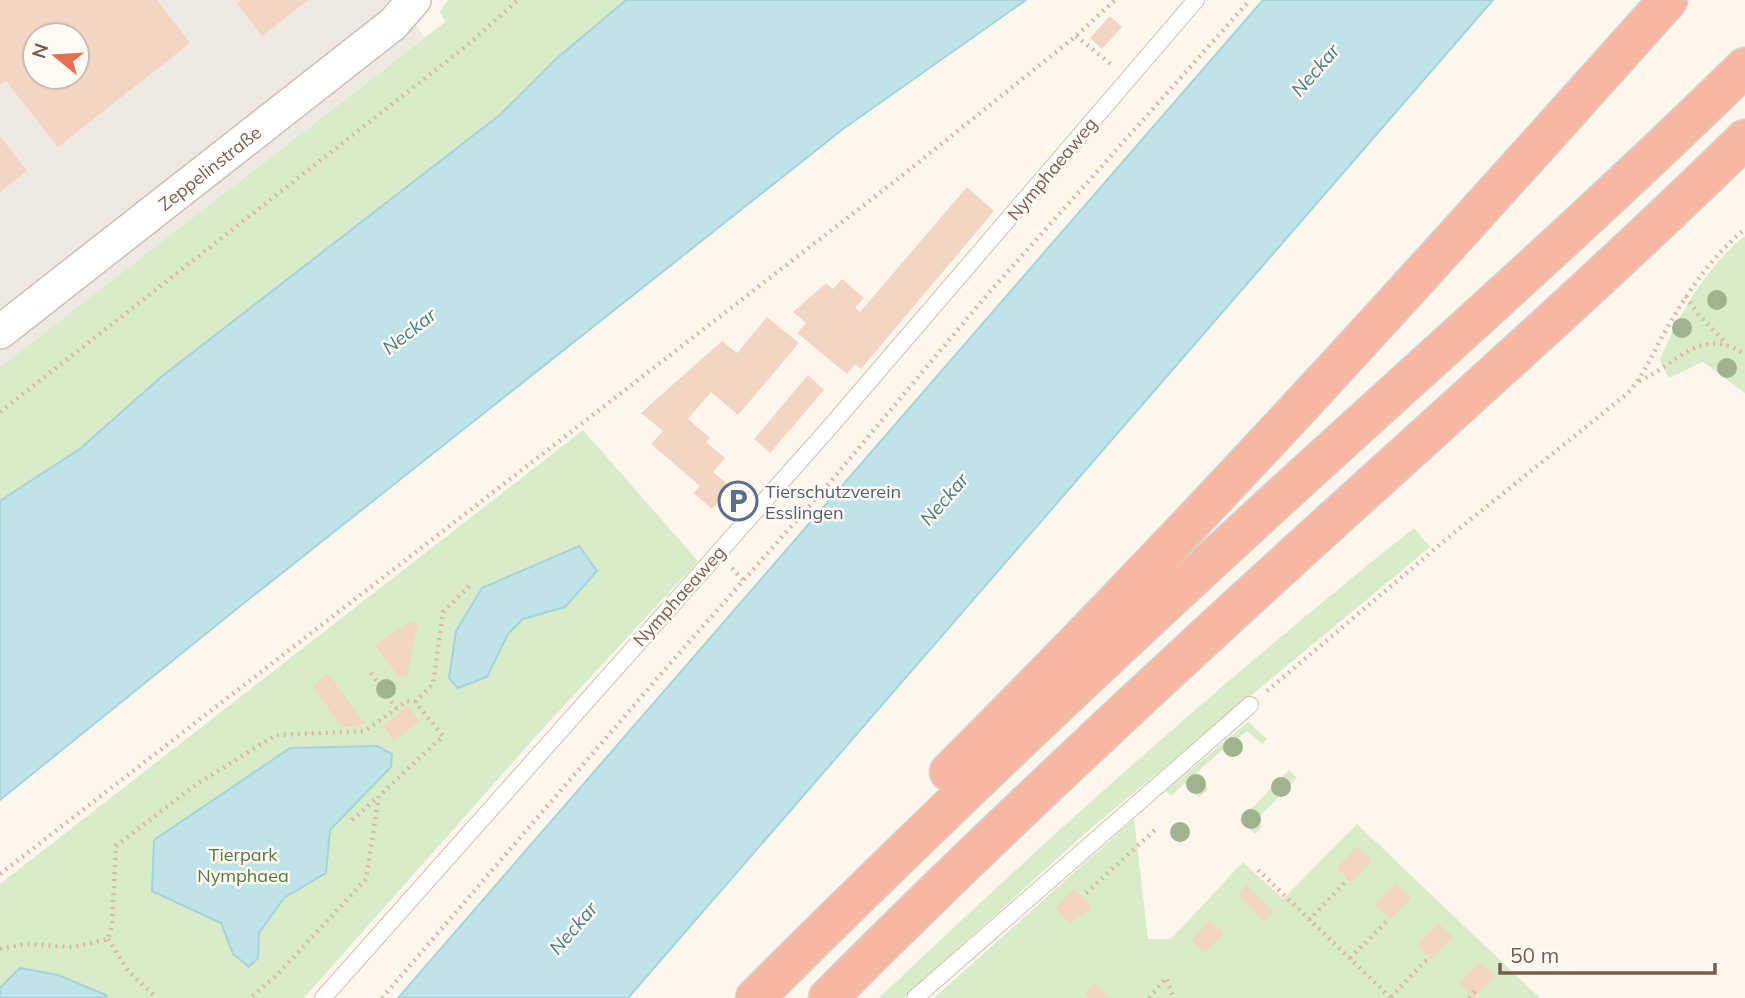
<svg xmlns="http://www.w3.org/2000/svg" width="1745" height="998" font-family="Mulish,sans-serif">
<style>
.industrial{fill:#efe9e4;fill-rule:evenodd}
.green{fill:#d8ecc9}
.water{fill:#bfe3e8;stroke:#a5d3da;stroke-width:2}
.building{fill:#f3d5c3;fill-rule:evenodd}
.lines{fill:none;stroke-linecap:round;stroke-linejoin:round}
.lane-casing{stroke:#d1beb0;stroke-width:18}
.street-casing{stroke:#d1beb0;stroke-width:36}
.highway-casing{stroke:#dad1cd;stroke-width:41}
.path{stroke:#d9b8a5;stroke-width:4.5;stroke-dasharray:2 5;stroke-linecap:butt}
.lane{stroke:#fff;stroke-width:16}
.street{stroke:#fff;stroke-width:33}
.highway{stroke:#f7b7a3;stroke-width:38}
.tree{fill:#a0b28e}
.labels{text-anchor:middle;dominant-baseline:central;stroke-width:5;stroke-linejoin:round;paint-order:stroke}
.street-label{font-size:18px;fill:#7a5c4d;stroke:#fffaf3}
.service-label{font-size:18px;fill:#4e5e75;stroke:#fffaf3;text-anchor:start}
.park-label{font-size:18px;fill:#537a41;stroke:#fffaf3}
.water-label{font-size:19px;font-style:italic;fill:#437c86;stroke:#fffaf3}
</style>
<rect width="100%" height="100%" fill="#fdf6ec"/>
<path class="industrial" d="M0,0H396L425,37L0,367ZM35,35H77V77H35Z"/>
<path class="green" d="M448,0H626L556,59L501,114L161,377L81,448L0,501V367L445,22L440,12Z
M1745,236V393L1703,362L1669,378L1660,360C1678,315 1706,267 1745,236Z
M583,430L698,561L537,735L304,998H0V884Z
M1414,528L1430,547L1089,830L903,998H879C1051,834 1228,676 1414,528Z
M1248,722L1267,739L1262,744L1247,731L1237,739L1243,746L1230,758L1222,750L1195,774L1208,789L1199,798L1185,783L1171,796L1166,790Z
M1289,770L1297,778L1256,820L1262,826L1255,834L1240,820Z
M1134,819L1148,939H1171L1243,862L1283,899L1357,824L1540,998H934Z"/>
<path class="water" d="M626,0H1026L843,129L239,607L0,800V501L81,448L161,377L501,114L556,59Z
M1263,0H1493L628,998H398Z
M579,546L597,571L565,607L523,619L508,634L487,677L458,688L449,678L456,631L482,588Z
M377,746L392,754L391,767L330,830L326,873L284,898L259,933L258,958L249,967L233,954L221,923L152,891L154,840L290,748Z
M20,968L58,975L106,995L107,998H0V988Z"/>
<path class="building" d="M0,0H157L190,43L58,147L6,81L0,85ZM35,35H77V77H35Z
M242,0H308L262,36L237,4Z
M1110,16L1122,27L1102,49L1090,38Z
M0,136L27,171L0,192Z
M967,187L994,211L861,369L855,364L847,374L797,333L806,323L793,312L826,283L833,289L842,279L864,298L855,308L860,312Z
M767,317L799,343L738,415L711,392L688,419L710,438L706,442L725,458L713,472L731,487L712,509L693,493L700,486L651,444L663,431L641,413L722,341L737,353Z
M808,375L824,390L770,453L754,439Z
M409,622L418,623L407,677L398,676L375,645Z
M328,673L364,723L356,727H341L313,686Z
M408,706L420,721L394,741L383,726Z
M1357,846L1372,861L1352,883L1337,868Z
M1396,883L1411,898L1391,919L1375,905Z
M1246,885L1274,911L1264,922L1238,894Z
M1074,889L1092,907L1082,917L1079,914L1070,923L1055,908Z
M1210,920L1224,933L1205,953L1191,940Z
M1438,923L1453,937L1432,959L1417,945Z
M1480,962L1495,976L1474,998L1459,983Z
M1094,983L1110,998H1089L1085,994Z"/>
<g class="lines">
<defs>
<path id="lane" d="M323,998L830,427L1196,0
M915,998L1250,705"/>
<g id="street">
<path id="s1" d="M0,332L393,24L414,0"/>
</g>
<path id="highway" d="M949,772C1198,524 1434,262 1668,0
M755,998C921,832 1091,671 1264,512C1425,364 1589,220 1745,67
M828,998C981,844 1140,696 1300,550C1449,414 1601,280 1745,139"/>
</defs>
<use href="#lane" class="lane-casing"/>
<use href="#street" class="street-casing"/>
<use href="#highway" class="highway-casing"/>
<path class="path" d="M1076,36L1113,66
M1686,296L1698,314L1727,344
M1639,381C1679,364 1698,325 1745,354
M0,412L470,43L518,0
M732,568L743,580
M371,673L396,708
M1267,691L1455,532L1628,393C1643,376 1651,357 1662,337C1684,298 1709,258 1745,229
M415,702L433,684L443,612L471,584
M352,820L378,797
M1258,870L1391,998
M0,874L904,174L1076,36L1115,0
M1086,893L1157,828
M1309,920L1348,879
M108,939L129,972L157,998
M0,949L26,944L74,947L108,939L112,926L116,846L197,784L276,735L365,731L407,701L415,702L443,736L379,796L366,879L277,975L250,998
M1350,958L1388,920
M1391,997L1428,958
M382,998L674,659L827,486L986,296L1250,0
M1149,998L1166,978L1174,998
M1469,998L1477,989"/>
<use href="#lane" class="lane"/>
<use href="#street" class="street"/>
<use href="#highway" class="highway"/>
</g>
<g class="tree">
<circle cx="1717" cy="300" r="10"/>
<circle cx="1682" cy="328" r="10"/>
<circle cx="1727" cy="368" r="10"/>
<circle cx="386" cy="689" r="10"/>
<circle cx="1233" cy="747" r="10"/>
<circle cx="1196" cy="784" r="10"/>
<circle cx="1281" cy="787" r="10"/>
<circle cx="1251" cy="819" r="10"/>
<circle cx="1180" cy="832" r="10"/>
</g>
<defs>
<symbol id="parking-ring" viewBox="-11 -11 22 22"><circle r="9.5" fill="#fffaf3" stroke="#5c6f8a" stroke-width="1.5"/><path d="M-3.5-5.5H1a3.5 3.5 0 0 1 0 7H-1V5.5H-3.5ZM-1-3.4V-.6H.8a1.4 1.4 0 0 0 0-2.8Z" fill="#5c6f8a"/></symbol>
</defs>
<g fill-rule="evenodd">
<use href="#parking-ring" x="716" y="479" width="44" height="44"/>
</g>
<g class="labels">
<g class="street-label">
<text stroke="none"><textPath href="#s1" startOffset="266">Zeppelinstraße</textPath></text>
<text transform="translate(1052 169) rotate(-50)">Nymphaeaweg</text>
<text transform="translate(679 596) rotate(-48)">Nymphaeaweg</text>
</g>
<g class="service-label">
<text x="765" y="491">Tierschutzverein<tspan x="765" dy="21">Esslingen</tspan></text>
</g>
<g class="park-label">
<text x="243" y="854">Tierpark<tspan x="243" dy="21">Nymphaea</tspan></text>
</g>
<g class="water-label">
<text transform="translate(1315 70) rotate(-49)">Neckar</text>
<text transform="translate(409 331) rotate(-38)">Neckar</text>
<text transform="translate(944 499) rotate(-49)">Neckar</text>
<text transform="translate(573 928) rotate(-49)">Neckar</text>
</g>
</g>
<g transform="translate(56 56) rotate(288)"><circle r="33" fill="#fffaf3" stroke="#cabbb1" stroke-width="2"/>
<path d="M0-5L12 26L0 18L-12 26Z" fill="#e76f51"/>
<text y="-10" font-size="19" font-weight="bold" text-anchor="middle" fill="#7a5c4d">N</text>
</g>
<path d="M1500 963v10h215v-10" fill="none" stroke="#7a5c4d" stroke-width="3.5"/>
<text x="1510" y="963" font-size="21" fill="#7a5c4d" stroke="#fffaf3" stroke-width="5" paint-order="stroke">50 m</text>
</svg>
